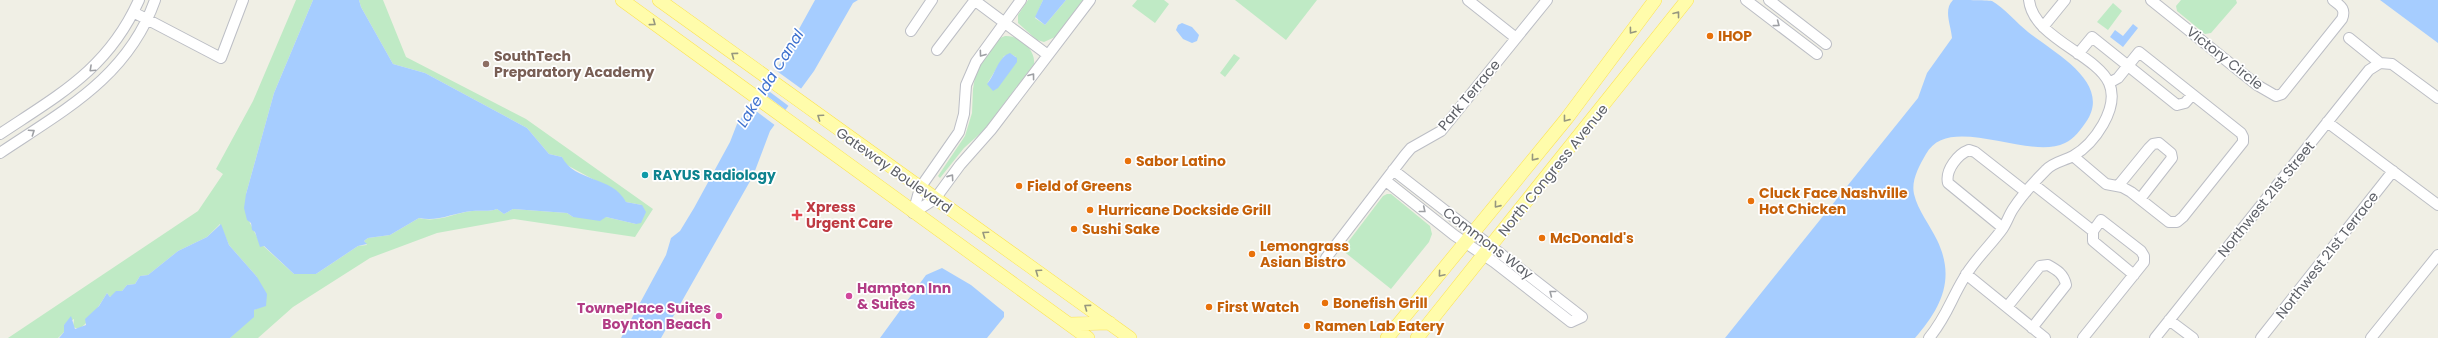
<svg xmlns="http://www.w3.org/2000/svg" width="2438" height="338" font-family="Poppins,sans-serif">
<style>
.green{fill:#bfeac5;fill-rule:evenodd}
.water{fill:#a6cdff}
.pier{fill:#f0efe5}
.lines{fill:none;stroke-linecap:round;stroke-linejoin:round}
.minor-casing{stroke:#bcbec5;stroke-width:12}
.major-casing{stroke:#fde351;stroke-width:14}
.minor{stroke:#fff;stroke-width:10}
.major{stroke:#fffcab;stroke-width:13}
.oneway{stroke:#96977f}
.oneway2{stroke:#9ea0a4}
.food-dot{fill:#e8710a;stroke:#fff;stroke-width:1.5}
.education-dot{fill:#8d6e63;stroke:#fff;stroke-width:1.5}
.culture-dot{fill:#0f9aa8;stroke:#fff;stroke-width:1.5}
.health-dot{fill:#e0444e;stroke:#fff;stroke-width:1.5}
.hotel-dot{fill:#d1479c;stroke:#fff;stroke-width:1.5}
.labels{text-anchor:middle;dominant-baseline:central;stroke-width:3.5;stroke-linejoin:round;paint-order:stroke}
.food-label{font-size:14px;font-weight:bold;fill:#c56008;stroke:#fff;text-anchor:start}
.education-label{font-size:14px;font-weight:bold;fill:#785e54;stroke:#fff;text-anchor:start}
.street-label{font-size:14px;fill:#5d6067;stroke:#fff}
.culture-label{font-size:14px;font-weight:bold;fill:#0d838f;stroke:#fff;text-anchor:start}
.health-label{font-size:14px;font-weight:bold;fill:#be3a42;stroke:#fff;text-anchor:start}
.hotel-label{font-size:14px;font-weight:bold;fill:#b23c85;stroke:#fff;text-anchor:start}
.water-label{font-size:15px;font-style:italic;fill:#3e71ce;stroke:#fff}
</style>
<rect width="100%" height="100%" fill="#f0efe5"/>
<path class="green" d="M296,0H313L274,93L246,194L249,221L260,243L294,274H316L358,246L367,245L364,241L368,238L390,235L419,218C438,223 454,213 472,211C482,210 488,212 497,209L504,214L513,209L567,213L573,217H606L636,224L642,205L626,202L598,182L565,164L562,157L549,154L527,128L425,73L393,64L361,7L359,0H383L406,57L526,119L653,209L635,237L514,219L437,233L370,258L293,307L258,338H230L254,310L260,307L257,277L229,245L220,224L207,237L178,251L148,275L140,276L135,284L127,285L122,291L110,297L107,293C100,304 89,323 79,329L73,327L74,319L64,325V332L58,338H8L198,211L223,174L216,169L253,101Z
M1028,0H1043L1035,18L1045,25L1066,0H1083L1055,37L1044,42L1037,40L1018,23V15Z
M1137,0H1164L1169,4L1155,23L1132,6Z
M1235,0H1317L1286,40Z
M2181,0H2236L2237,3L2211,33L2205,34L2177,11L2176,6Z
M2113,3L2122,11L2108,30L2097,22Z
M1005,36C1019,35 1036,50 1034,64L984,130L964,148L940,178L938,176L965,136L972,113L973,89L976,71L1000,38ZM1011,54L1016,57L987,84L1004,56Z
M1234,54L1240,58L1225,77L1220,73Z
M1387,194H1391L1430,226L1432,234L1429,242L1391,289L1342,250L1383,196Z"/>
<path class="water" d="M313,0H359L361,7L393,64L425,73L527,128L549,154L562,157C574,182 613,176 626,202L642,205L646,212L641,223L636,224L606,217L600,221L573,217L567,213L513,209L504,214L497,209C488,212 482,210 472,211C453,213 438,222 419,218L390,235L368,238L364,241L367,244L358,246L316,274H294L264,246L260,247L255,232L252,230L251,223L247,220L244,208L246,194L274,93Z
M815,0H858L853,3L814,71L770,131L753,176L661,338H621L666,255L671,238L680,231L694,208L730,142L737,124L778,67Z
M1043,0H1066L1045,25L1035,17Z
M1953,0C1961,0 1986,0 1992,1C2003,7 2018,24 2028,32C2054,53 2113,83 2086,122C2081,129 2074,139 2065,143C2028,161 1949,112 1926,154C1919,166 1911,181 1914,194C1918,211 1930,225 1937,240C1956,279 1941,308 1915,338H1725L1918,98L1927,73L1952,38C1951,25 1943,10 1953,0Z
M2380,0H2438V43Z
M1182,23L1192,27L1199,35L1197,41L1192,43L1183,39L1176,30L1178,25Z
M2133,24L2138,28L2123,47L2110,37L2115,30L2123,36Z
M1010,53L1017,58V62L998,88L993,91L987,84C995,75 998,57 1010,53Z
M221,224L229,245L257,277L267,294L266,306L254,310V317L230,338H59L64,332V325L71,316L75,329L86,325L85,319L99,306L107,293L110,297L116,291H122L127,285L135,284L140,276L148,275L178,251L207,237Z
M942,268L971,285L1004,312V317L987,338H880L926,275Z"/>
<path class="pier" d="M774,69L803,90L790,107L762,86Z
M759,90L787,111L776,126L748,105Z"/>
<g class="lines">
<defs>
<path id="minor" d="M974,0L1048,55
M1468,0L1516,38
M1746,0L1817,54
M1769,0L1826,44
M2151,0L2257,85L2276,96L2282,94L2342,19C2346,9 2341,6 2333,0
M133,12L221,58L243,0
M2043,27L2065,0
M911,31L932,0
M2349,38L2380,63
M937,50L975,0
M2078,54L2092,37L2177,105L2185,103L2192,95
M2380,63L2392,64L2438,98
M2327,122L2438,205
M0,134C60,94 108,69 139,0
M0,153C64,110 128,77 155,0
M2073,156L2106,184L2122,187L2131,192L2169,222H2177L2183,217L2243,142V137L2241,133L2139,52L2118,78L2109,83
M1386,181L1454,235L1494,262L1571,322L1582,317L1393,170
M2033,184L2093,231
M2118,186L2149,148L2153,144L2159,143L2171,153L2172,158L2140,199
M913,213L935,199L960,165L991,130L1090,0
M913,213L920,188L959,132L964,114L966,85L976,62L1021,0
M2003,228L1948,183C1945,170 1958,154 1969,150L1975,152L2026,192
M1326,258L1405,155L1411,148L1441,131L1547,0
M1966,274L2045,338
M2007,307L2040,266L2048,265C2057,270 2064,274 2066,285L2032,328
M2169,320L2193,338
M1929,338C1947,316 1950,301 1964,278C1974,260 1991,245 2003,228C2007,222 2009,215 2013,209C2022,195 2034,182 2046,170C2053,162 2064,161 2073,156C2094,144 2120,108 2109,83C2096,54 2033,38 2029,0
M2083,338L2144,262V256L2141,251L2101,220L2093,231V241L2134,275
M2155,338L2369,70L2380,63
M2261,338L2393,171
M2371,338L2438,255"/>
<path id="major" d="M622,0L1088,338
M659,0L1130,338
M1069,324L1110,323
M1387,338L1567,118L1655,0
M1417,338L1687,0"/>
</defs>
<use href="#minor" class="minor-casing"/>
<use href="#major" class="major-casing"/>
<use href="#minor" class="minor"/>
<use href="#major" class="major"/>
</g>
<defs><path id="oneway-chevron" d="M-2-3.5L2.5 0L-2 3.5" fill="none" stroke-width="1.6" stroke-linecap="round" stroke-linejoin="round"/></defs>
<g class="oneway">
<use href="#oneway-chevron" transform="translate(1677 14) rotate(-52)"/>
<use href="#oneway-chevron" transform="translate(653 23) rotate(36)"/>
<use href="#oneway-chevron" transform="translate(1632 31) rotate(127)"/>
<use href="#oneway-chevron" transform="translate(734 55) rotate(-144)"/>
<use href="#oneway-chevron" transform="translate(820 117) rotate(-145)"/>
<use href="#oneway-chevron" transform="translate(1566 119) rotate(128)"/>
<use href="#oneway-chevron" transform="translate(1534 158) rotate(129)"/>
<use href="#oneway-chevron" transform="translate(1497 205) rotate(129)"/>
<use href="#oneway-chevron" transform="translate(985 234) rotate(-145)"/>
<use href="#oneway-chevron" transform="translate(1038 272) rotate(-145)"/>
<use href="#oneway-chevron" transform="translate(1441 274) rotate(130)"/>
<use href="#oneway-chevron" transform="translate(1087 307) rotate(-144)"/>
</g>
<g class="oneway2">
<use href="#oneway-chevron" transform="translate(1777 24) rotate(37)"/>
<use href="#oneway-chevron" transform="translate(982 54) rotate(126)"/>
<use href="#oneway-chevron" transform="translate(92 69) rotate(137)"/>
<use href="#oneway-chevron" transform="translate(1032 76) rotate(-53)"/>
<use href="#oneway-chevron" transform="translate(32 132) rotate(-34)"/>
<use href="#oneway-chevron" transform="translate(951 177) rotate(-55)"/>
<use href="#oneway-chevron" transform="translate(1423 210) rotate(39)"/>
<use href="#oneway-chevron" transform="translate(1552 293) rotate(-142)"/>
</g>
<g class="food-dot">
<circle cx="1710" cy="36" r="4"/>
<circle cx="1128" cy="161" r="4"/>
<circle cx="1019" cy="186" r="4"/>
<circle cx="1751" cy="201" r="4"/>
<circle cx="1090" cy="210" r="4"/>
<circle cx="1074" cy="229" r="4"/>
<circle cx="1542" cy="238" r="4"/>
<circle cx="1252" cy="254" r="4"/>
<circle cx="1325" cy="303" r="4"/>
<circle cx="1209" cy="307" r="4"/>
<circle cx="1307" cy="326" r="4"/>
</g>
<circle class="education-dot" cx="486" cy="64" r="4"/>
<circle class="culture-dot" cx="645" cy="175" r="4"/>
<path class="health-dot" d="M795 209h4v4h4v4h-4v4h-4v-4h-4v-4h4z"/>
<g class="hotel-dot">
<circle cx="849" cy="296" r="4"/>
<circle cx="719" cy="316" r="4"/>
</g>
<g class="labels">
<g class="food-label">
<text x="1718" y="36">IHOP</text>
<text x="1136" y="161">Sabor Latino</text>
<text x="1027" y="186">Field of Greens</text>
<text x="1759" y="193">Cluck Face Nashville<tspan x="1759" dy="16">Hot Chicken</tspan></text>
<text x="1098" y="210">Hurricane Dockside Grill</text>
<text x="1082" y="229">Sushi Sake</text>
<text x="1550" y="238">McDonald's</text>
<text x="1260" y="246">Lemongrass<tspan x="1260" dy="16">Asian Bistro</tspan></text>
<text x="1333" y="303">Bonefish Grill</text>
<text x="1217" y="307">First Watch</text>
<text x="1315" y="326">Ramen Lab Eatery</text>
</g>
<g class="education-label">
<text x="494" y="56">SouthTech<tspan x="494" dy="16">Preparatory Academy</tspan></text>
</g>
<g class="street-label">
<text transform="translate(2225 58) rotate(38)">Victory Circle</text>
<text transform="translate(1469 95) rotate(-50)">Park Terrace</text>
<text transform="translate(894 170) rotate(35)">Gateway Boulevard</text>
<text transform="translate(1553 170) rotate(-51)">North Congress Avenue</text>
<text transform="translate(2266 199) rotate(-51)">Northwest 21st Street</text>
<text transform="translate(1488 243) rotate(37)">Commons Way</text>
<text transform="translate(2327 255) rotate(-52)">Northwest 21st Terrace</text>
</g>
<g class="culture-label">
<text x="653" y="175">RAYUS Radiology</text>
</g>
<g class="health-label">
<text x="806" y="207">Xpress<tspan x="806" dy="16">Urgent Care</tspan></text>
</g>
<g class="hotel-label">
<text x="857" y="288">Hampton Inn<tspan x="857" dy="16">&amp; Suites</tspan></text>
<text x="711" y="308" text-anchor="end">TownePlace Suites<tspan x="711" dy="16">Boynton Beach</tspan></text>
</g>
<g class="water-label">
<text transform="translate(770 78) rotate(-58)">Lake Ida Canal</text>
</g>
</g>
</svg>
